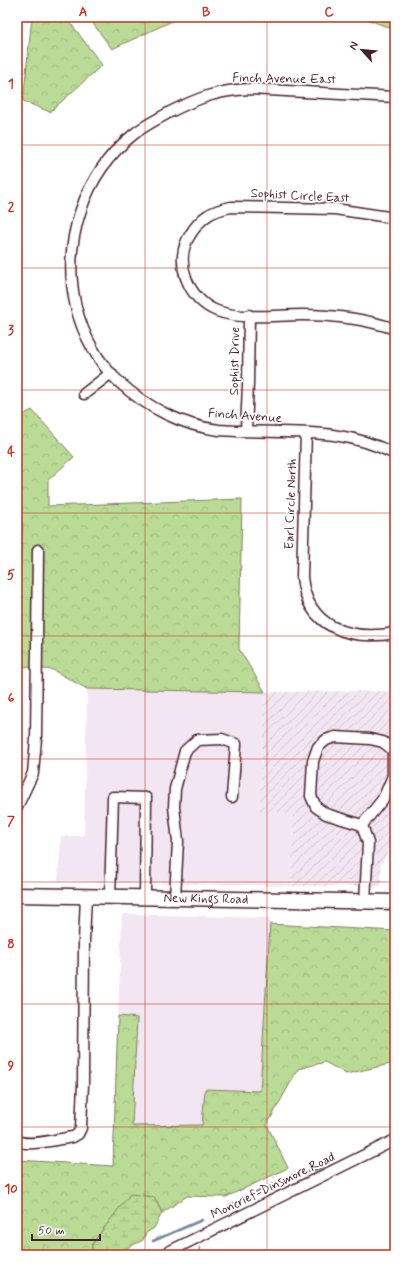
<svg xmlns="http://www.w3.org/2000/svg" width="412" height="1272" font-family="Mynerve,sans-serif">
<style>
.built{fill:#f2e6f2}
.industrial{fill:url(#industrial-furrows)}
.forest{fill:url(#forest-crowns);stroke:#827d60}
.wetland{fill:url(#wetland-marsh);stroke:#827d60}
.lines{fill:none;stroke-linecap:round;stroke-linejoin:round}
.stream{stroke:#7685a2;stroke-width:2.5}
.minor-casing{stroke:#4a1f2b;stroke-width:13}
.highway-casing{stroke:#4a1f2b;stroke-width:17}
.minor{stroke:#fff;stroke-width:10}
.highway{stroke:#fff;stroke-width:14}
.grid{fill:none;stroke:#c8321e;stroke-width:1;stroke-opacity:0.55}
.labels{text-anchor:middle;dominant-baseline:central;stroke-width:3.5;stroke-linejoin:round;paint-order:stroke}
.street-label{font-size:13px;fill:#4a1f2b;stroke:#fff}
.neatline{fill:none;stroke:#c8321e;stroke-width:1.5}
.grid-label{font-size:13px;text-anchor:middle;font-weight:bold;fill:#c8321e}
</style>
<defs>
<pattern id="industrial-furrows" width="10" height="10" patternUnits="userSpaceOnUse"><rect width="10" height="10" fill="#f2e6f2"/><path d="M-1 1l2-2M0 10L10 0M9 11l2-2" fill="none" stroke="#d1c5d0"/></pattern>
<pattern id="forest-crowns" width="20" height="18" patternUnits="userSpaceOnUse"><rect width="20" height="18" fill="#b9db95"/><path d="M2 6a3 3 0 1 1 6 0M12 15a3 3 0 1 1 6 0" fill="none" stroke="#a1bc81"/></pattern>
<pattern id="wetland-marsh" width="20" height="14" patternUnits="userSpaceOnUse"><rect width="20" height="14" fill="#b9db95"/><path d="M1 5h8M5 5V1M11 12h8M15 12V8" fill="none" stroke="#a1bc81"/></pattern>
</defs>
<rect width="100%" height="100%" fill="#fff"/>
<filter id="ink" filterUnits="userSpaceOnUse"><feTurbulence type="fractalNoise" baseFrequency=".025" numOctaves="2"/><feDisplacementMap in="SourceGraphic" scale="8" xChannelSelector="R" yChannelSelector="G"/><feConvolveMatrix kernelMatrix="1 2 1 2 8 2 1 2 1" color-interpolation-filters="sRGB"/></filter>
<g filter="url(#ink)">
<path class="built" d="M87,689L265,692L259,811L293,814L291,886L58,881L61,836H84Z
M122,914L270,918L260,1091L205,1089L203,1125L131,1126L137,1018L118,1016Z"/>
<path class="industrial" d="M17,523H23L17,625Z
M395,691V839L381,865V886H291L293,814L259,812L265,692Z"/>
<path class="forest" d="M32,17H66L102,65L50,112L23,101Z
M88,17H181L112,49Z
M351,17H395V30L364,18Z
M32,410L74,457L48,480V506L242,499L239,649L265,692L87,689L53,670L17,666V625L23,523H17V418Z
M270,924L395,931V1063L346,1074L325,1062L298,1069L267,1125L288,1168L226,1197L187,1196L162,1213L154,1197L92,1244V1255H17V1160L113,1166L118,1016L137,1018L132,1126L202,1125L205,1089L260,1091Z"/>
<path class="wetland" d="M130,1194L154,1197L162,1213L154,1228L146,1233L143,1240L113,1255H92V1244Z"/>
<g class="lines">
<path class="stream" d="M229,1206L295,1174L313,1171L322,1167
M153,1241L202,1220
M125,1255L127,1254
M199,1255L200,1248"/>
<defs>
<path id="minor" d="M395,97L250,89C219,90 198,98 170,112C158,119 145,125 134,134C83,174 61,244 76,307C83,335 98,363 119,382C146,407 183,426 219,430C282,435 336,424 395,454
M395,218L335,209L231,207C211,211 201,217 190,235C173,261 188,300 217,311C241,320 275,315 302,315C332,315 366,319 395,329
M84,394L111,373
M246,430L248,384L249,315
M306,433L302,577C307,628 350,641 395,633
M17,807L33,773L36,739L38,550
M362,825L383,799L393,776V750L383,742L370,739L335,737L326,740L318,747L313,761L311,796L316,807L326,814L362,825L368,843L365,902
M110,897L113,797L146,798L145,897
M175,898L178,841L174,807L175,789L185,751L197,740L222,739L236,744L232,797
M17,1141C30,1147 58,1139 73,1137L78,1134L81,1128L83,1084L84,941L86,896
M162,1255L395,1140"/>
<g id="highway">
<path id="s1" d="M17,895L395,902"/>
</g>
</defs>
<use href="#minor" class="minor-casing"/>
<use href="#highway" class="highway-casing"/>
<use href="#minor" class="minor"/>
<use href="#highway" class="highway"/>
</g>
</g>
<path class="grid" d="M145,17V1255M267,17V1255M17,145H395M17,268H395M17,390H395M17,513H395M17,636H395M17,759H395M17,882H395M17,1004H395M17,1127H395"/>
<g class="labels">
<g class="street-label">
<text transform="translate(284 79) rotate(1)">Finch Avenue East</text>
<text transform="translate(300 196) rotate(3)">Sophist Circle East</text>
<text transform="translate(235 361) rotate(-89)">Sophist Drive</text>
<text transform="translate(245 416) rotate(4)">Finch Avenue</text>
<text transform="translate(291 504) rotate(-88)">Earl Circle North</text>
<text stroke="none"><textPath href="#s1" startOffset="189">New Kings Road</textPath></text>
<text transform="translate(273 1186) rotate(-26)">Moncrief-Dinsmore Road</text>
</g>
</g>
<rect width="412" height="1272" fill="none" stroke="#fff" stroke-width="44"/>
<g transform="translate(362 50) rotate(297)" stroke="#ffffff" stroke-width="3" paint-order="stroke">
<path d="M0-3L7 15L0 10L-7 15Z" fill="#4a1f2b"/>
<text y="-6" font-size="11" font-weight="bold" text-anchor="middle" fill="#4a1f2b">N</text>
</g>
<path d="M32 1234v6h68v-6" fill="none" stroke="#4a1f2b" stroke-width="2"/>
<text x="38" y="1234" font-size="12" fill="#4a1f2b" stroke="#ffffff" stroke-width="3" paint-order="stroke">50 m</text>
<rect x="22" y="22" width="368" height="1228" class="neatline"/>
<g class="grid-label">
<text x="83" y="16">A</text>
<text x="206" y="16">B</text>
<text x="329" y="16">C</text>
<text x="11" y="88">1</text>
<text x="11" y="211">2</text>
<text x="11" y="334">3</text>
<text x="11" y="456">4</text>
<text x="11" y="579">5</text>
<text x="11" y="702">6</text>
<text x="11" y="825">7</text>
<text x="11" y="948">8</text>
<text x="11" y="1070">9</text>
<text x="11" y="1193">10</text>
</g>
</svg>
